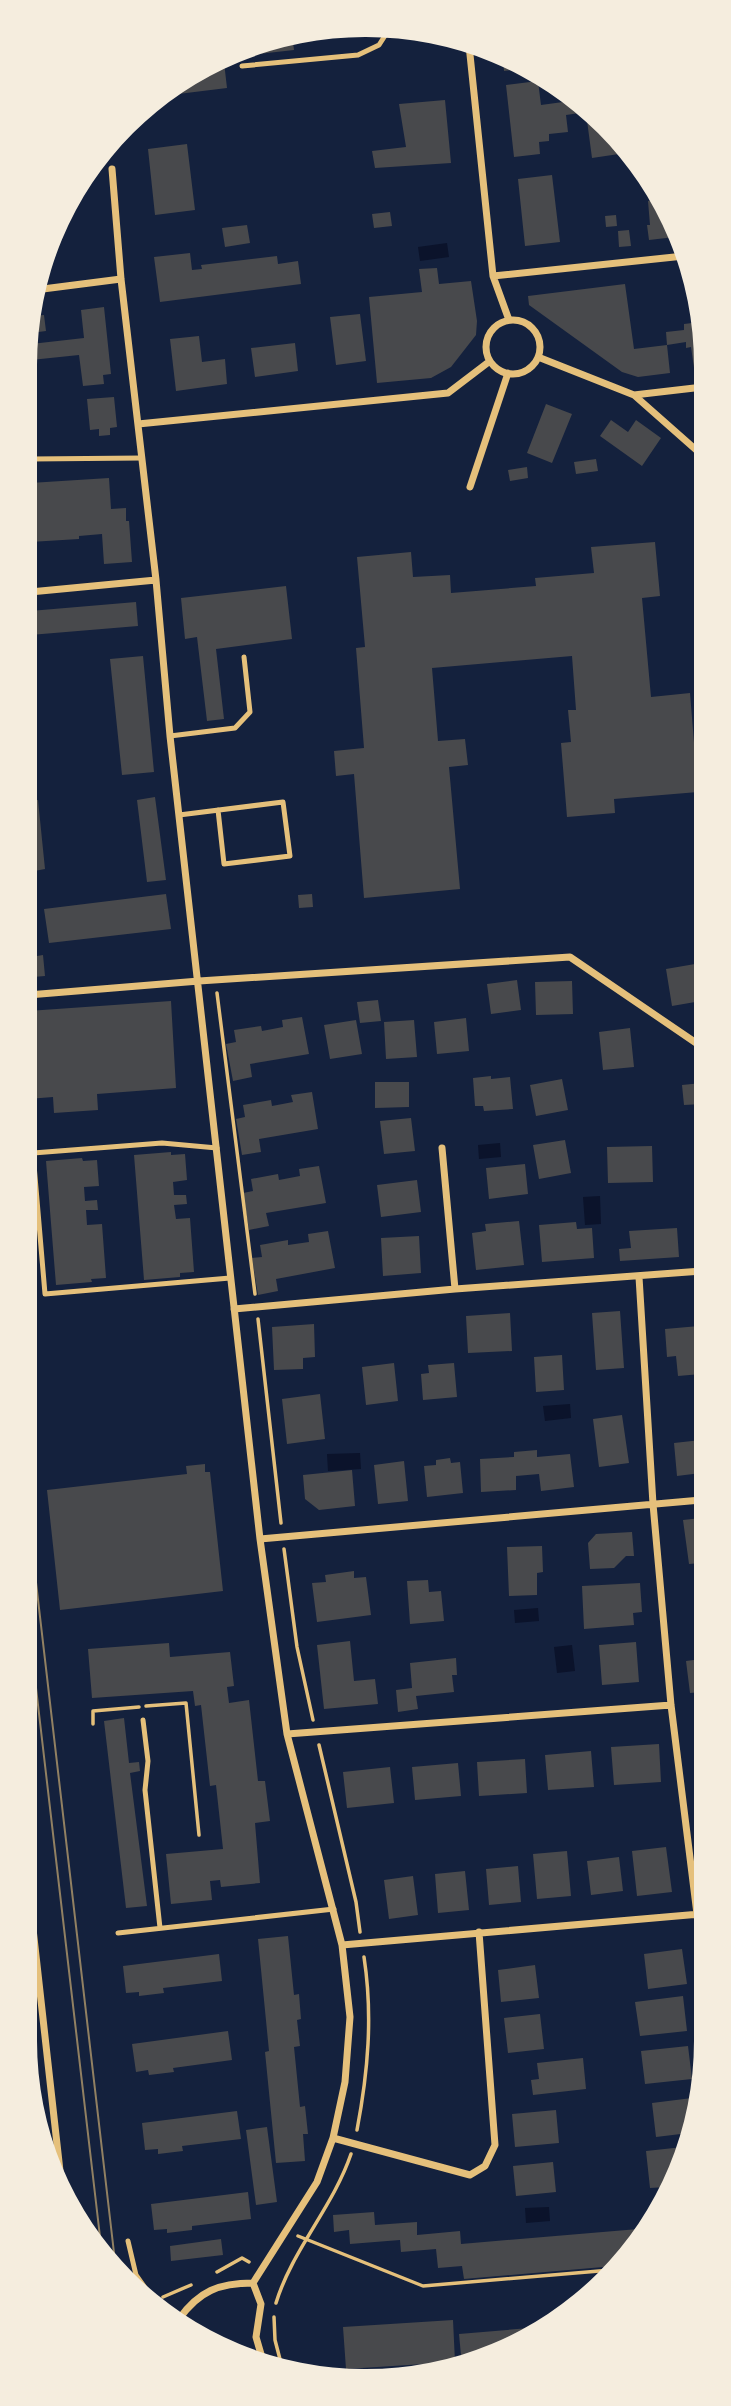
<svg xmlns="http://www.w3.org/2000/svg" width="731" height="2406" font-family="Literata,serif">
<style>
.water{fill:#0b132b}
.building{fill:#48494c}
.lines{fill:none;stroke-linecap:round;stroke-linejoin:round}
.path{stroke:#e5c07b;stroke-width:3.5}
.service{stroke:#e5c07b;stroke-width:5}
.minor{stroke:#e5c07b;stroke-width:7}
.tram{stroke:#918062;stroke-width:2}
</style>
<rect width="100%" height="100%" fill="#14213d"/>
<path class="water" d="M447,243L449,257L420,261L418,247Z
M500,1143L501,1157L479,1159L478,1145Z
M600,1196L601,1224L585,1225L583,1197Z
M570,1404L571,1418L545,1421L543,1406Z
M360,1453L361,1469L328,1471L327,1454Z
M538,1608L539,1621L515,1623L514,1610Z
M572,1645L575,1671L557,1673L554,1647Z
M549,2207L550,2221L526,2223L525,2208Z"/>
<path class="building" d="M292,34L294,50L241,56L240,55Z
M503,58L530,68L504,71Z
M224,62L227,88L170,95L169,89L176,82Z
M538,81L541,105L563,102V99L570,98L579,105L580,113L566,115L568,132L549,134V141L539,142L540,154L514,157L506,85Z
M445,100L451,163L375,168L372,151L406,147L399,104Z
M586,113L617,136L619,154L592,158Z
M187,144L195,210L155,215L148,149Z
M552,175L560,242L525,246L518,179Z
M661,200L672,215L675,237L649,240L647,225H650L648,201Z
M390,212L392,226L374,228L372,214Z
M616,215L617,226L606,227L605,216Z
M247,225L250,243L225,247L222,228Z
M629,230L631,246L619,247L618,231Z
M190,253L192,270L202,269L201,265L277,256L278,264L298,261L301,284L160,302L154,257Z
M437,268L439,284L471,281L477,321L476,335L451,367L431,378L377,383L369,297L422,292L419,269Z
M625,284L634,349L667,345L670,373L638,377L622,372L529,305L528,296Z
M104,307L111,374L103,375L104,384L83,386L79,355L31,360V344L84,338L81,310Z
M360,314L366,361L336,365L330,317Z
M44,315L46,331L31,333V316Z
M700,322L704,346V367L694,368L691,347L686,348V342L667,345L666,332L684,330V324Z
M199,336L202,362L225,359L227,384L176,391L170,339Z
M295,343L298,371L255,377L251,348Z
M114,397L117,427L110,428V435L99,436V429L90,430L87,399Z
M546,404L572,414L552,463L527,453Z
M611,420L628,432L636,420L661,438L642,466L600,436Z
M596,459L598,471L576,474L574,462Z
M527,467L528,478L510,481L508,470Z
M109,478L111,509L126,508V521H129L132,562L104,564L102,534L79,536V539L30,542V483Z
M655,542L660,596L642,598L651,697L690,693L698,792L614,799L615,813L567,817L561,743L571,742L568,710H576L572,656L432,668L438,741L465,739L468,765L449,767L460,889L364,898L354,774L336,776L334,751L364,748L356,648L365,647L357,557L411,552L413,577L450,575L451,593L536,586L535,578L594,573L591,547Z
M286,586L292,639L216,649L224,719L207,721L197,637L185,639L181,598Z
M136,602L138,626L30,635V611Z
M143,656L154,772L122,775L110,659Z
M155,797L166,880L147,882L137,800Z
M38,800L45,869L29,872V801Z
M166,894L171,929L49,943L44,909Z
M312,894L313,907L299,908L298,895Z
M43,955L45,976L33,977L31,957Z
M695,964L701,1001L672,1006L666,969Z
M517,980L521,1010L491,1014L487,984Z
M572,981L573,1014L536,1015L535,982Z
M378,1000L381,1021L360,1023L357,1002Z
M171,1001L176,1088L97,1094L98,1110L54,1113L53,1097L28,1099V1011Z
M302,1017L309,1054L250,1064L252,1077L233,1081L226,1044L236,1042L234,1030L261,1026L262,1031L283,1027L282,1020Z
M466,1018L469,1051L437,1054L434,1022Z
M356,1020L362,1054L330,1059L324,1025Z
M414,1020L417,1057L386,1059L384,1022Z
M630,1028L634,1067L603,1070L599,1032Z
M491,1076V1079L510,1077L513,1109L484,1111L483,1106H475L473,1078Z
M562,1079L568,1110L536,1116L530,1085Z
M375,1082H409V1107L375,1108Z
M702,1083V1104L684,1105L682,1085Z
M312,1092L318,1129L259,1139L261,1152L242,1155L236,1119L245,1117L243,1105L271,1100L272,1106L293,1102L291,1095Z
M411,1118L415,1151L384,1154L380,1121Z
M565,1140L571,1173L539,1179L533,1145Z
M652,1146L653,1182L608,1183L607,1147Z
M171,1152V1155L185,1154L187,1180L173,1182L174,1195H186L187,1204L174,1205L176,1219L190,1218L194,1272L180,1273V1277L144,1280L134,1155Z
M82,1158L83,1161L97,1160L99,1186L84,1187L85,1201L97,1200L98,1210H86L87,1225L102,1224L106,1278L91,1279L92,1282L56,1285L46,1161Z
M525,1164L528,1194L489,1199L486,1168Z
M319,1166L326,1203L266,1213L269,1226L249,1230L243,1193L253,1191L251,1179L278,1174L279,1180L300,1176L299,1169Z
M417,1180L421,1212L381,1217L377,1185Z
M519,1221L524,1265L476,1270L472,1233L486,1231L485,1224Z
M576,1222L577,1229L592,1228L594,1258L542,1262L539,1225Z
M677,1228L679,1257L620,1261L619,1249L631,1248L629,1231Z
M328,1231L335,1268L276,1279L278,1291L258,1295L252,1258L262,1257L260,1245L288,1240V1245L309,1242L308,1234Z
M419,1236L421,1273L383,1276L381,1238Z
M620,1311L624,1368L596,1370L592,1313Z
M510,1313L512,1351L468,1353L466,1316Z
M314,1324L315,1357L303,1358V1369L274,1370L272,1327Z
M699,1326L701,1374L678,1376L676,1356L667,1357L665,1329Z
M562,1355L564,1390L536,1392L534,1357Z
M394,1363L398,1401L366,1405L362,1367Z
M454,1363L457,1397L423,1400L421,1374L429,1373L428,1365Z
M320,1394L325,1439L287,1444L282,1399Z
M622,1415L629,1463L599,1467L593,1419Z
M701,1440V1473L677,1476L674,1443Z
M537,1450V1457L570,1454L574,1487L541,1491L539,1474L516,1476V1490L481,1492L480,1459L514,1457V1452Z
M450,1458L451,1463L460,1462L463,1493L427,1497L424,1466L436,1465V1460Z
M404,1461L408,1501L378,1504L374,1465Z
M205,1464V1472H210L223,1591L60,1610L47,1490L187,1474L186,1466Z
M352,1470L355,1506L319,1510L305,1499L303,1475Z
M701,1518V1563L689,1564L683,1520Z
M632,1532L634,1556H626L614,1568L590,1569L588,1543L596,1534Z
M542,1546L543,1572L537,1573V1595L509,1596L507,1547Z
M354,1571V1578L366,1577L371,1615L317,1622L312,1583L326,1582L325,1575Z
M428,1580L429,1592L441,1591L444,1621L410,1624L407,1581Z
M640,1583L642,1612L633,1613L634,1625L584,1629L582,1586Z
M701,1591V1624H698L695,1592Z
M350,1641L354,1681L375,1679L378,1704L324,1709L317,1645Z
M636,1642L639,1682L602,1685L599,1645Z
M169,1643L170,1657L230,1652L234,1686L227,1687L229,1703L249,1700L258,1781H265L270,1821L255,1823L260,1883L221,1887L220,1880L210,1881L212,1900L171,1904L166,1854L223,1849L216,1785L210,1786L201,1705L195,1706L193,1691L92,1698L88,1649Z
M456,1658L457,1675H452L454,1692L416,1696L418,1709L398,1712L396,1690L412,1688L410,1663Z
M701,1659V1692L690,1693L686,1661Z
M124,1718L129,1763L139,1762L140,1771L130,1773L147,1906L126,1908L104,1721Z
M659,1744L661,1782L614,1785L611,1747Z
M591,1751L594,1787L548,1790L545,1755Z
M525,1759L527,1793L479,1796L477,1762Z
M458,1763L461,1796L415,1800L412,1767Z
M390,1767L394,1803L347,1808L343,1772Z
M666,1847L672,1892L637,1896L632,1851Z
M567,1851L571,1896L537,1899L533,1854Z
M619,1857L623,1891L591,1895L587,1861Z
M518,1866L521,1902L489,1905L486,1869Z
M465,1871L469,1910L438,1913L435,1874Z
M413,1876L418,1915L389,1919L384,1880Z
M288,1936L294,1995L299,1994L301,2019L297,2020L300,2046L294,2047L300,2107L305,2106L308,2134H303L305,2161L276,2163L265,2052L269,2051L258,1939Z
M682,1949L687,1984L648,1989L644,1954Z
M219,1954L222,1981L163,1988L164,1993L139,1996V1992L126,1993L123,1966Z
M535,1965L539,1998L501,2002L498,1970Z
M683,1996L687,2031L640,2036L635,2002Z
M540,2014L544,2049L508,2053L504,2018Z
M228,2031L232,2060L173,2068L174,2072L149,2075L148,2070L136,2072L132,2044Z
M688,2046L692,2079L645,2084L641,2051Z
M583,2058L586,2089L533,2095L531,2080L539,2079L537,2063Z
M692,2098L694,2120L689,2133L656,2137L652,2103Z
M556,2110L559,2143L515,2147L512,2114Z
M237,2111L241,2139L182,2146L183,2151L158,2154V2149L145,2150L142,2123Z
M267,2127L277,2202L256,2205L246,2130Z
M683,2147L667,2187L650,2188L646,2151Z
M553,2162L556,2192L516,2196L513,2166Z
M248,2192L251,2219L192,2226V2230L167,2233V2229L154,2230L151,2204Z
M374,2212L375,2225L417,2222V2235L460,2231L461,2244L650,2228L615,2266L464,2279L462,2266L438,2268L436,2249L401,2252L400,2240L350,2244L349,2230L334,2232L333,2215Z
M221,2239L223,2255L171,2261L170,2246Z
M453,2320L455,2362L346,2369L343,2327Z
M541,2327L531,2332L462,2366L459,2334Z"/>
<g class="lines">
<path class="path" d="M217,993L255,1294
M258,1319L281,1523
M284,1549L297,1647L313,1720
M146,1706L186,1703L199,1835
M93,1724V1711L139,1707
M319,1745L356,1902L360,1932
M357,2130C368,2072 373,2016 364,1957
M298,2236L423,2286L611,2270
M217,2272L242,2258L249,2262
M163,2297L191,2285
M276,2303C292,2250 333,2207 351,2154
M274,2317L275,2340L282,2367"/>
<path class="service" d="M242,66L358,55L379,45L388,31
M31,459L142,458
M170,736L235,728L250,712L244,657
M179,815L283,802L290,856L224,864L218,810
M217,1148L162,1143L33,1153L45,1294L230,1278
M143,1720L148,1761L145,1790L160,1928
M118,1933L334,1909
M128,2241L136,2275L153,2299"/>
<path class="minor" d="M469,45L493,276L509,320
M112,169L121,279L156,580L170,736L260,1539L287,1734L342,1945
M493,276L684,256
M35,290L121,279
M486 347a27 27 0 1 1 54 0a27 27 0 1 1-54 0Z
M538,357L634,395L703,387
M634,395L703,456
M138,424L448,393L490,361
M470,487L508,373
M30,592L156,580
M28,995L199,981L570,957L702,1047
M442,1148L455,1289
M639,1277L653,1504L671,1705L700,1938
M234,1309L455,1289L702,1271
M260,1539L701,1500
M287,1734L671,1705
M25,1857L62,2189
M333,2138L470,2175L485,2166L495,2145L479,1932
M253,2283L317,2182L333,2138L345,2082L350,2017L342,1945L700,1914
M253,2283L261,2304L256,2337L263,2361
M179,2319C199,2291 219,2283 253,2283"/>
<path class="tram" d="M27,1505L116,2270
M26,1602L102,2254"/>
</g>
<path d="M0 0H731V2406H0ZM365 37H366A328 328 0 0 1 694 365V2041A328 328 0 0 1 366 2369H365A328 328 0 0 1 37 2041V365A328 328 0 0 1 365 37Z" fill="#f5edde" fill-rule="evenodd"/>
</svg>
